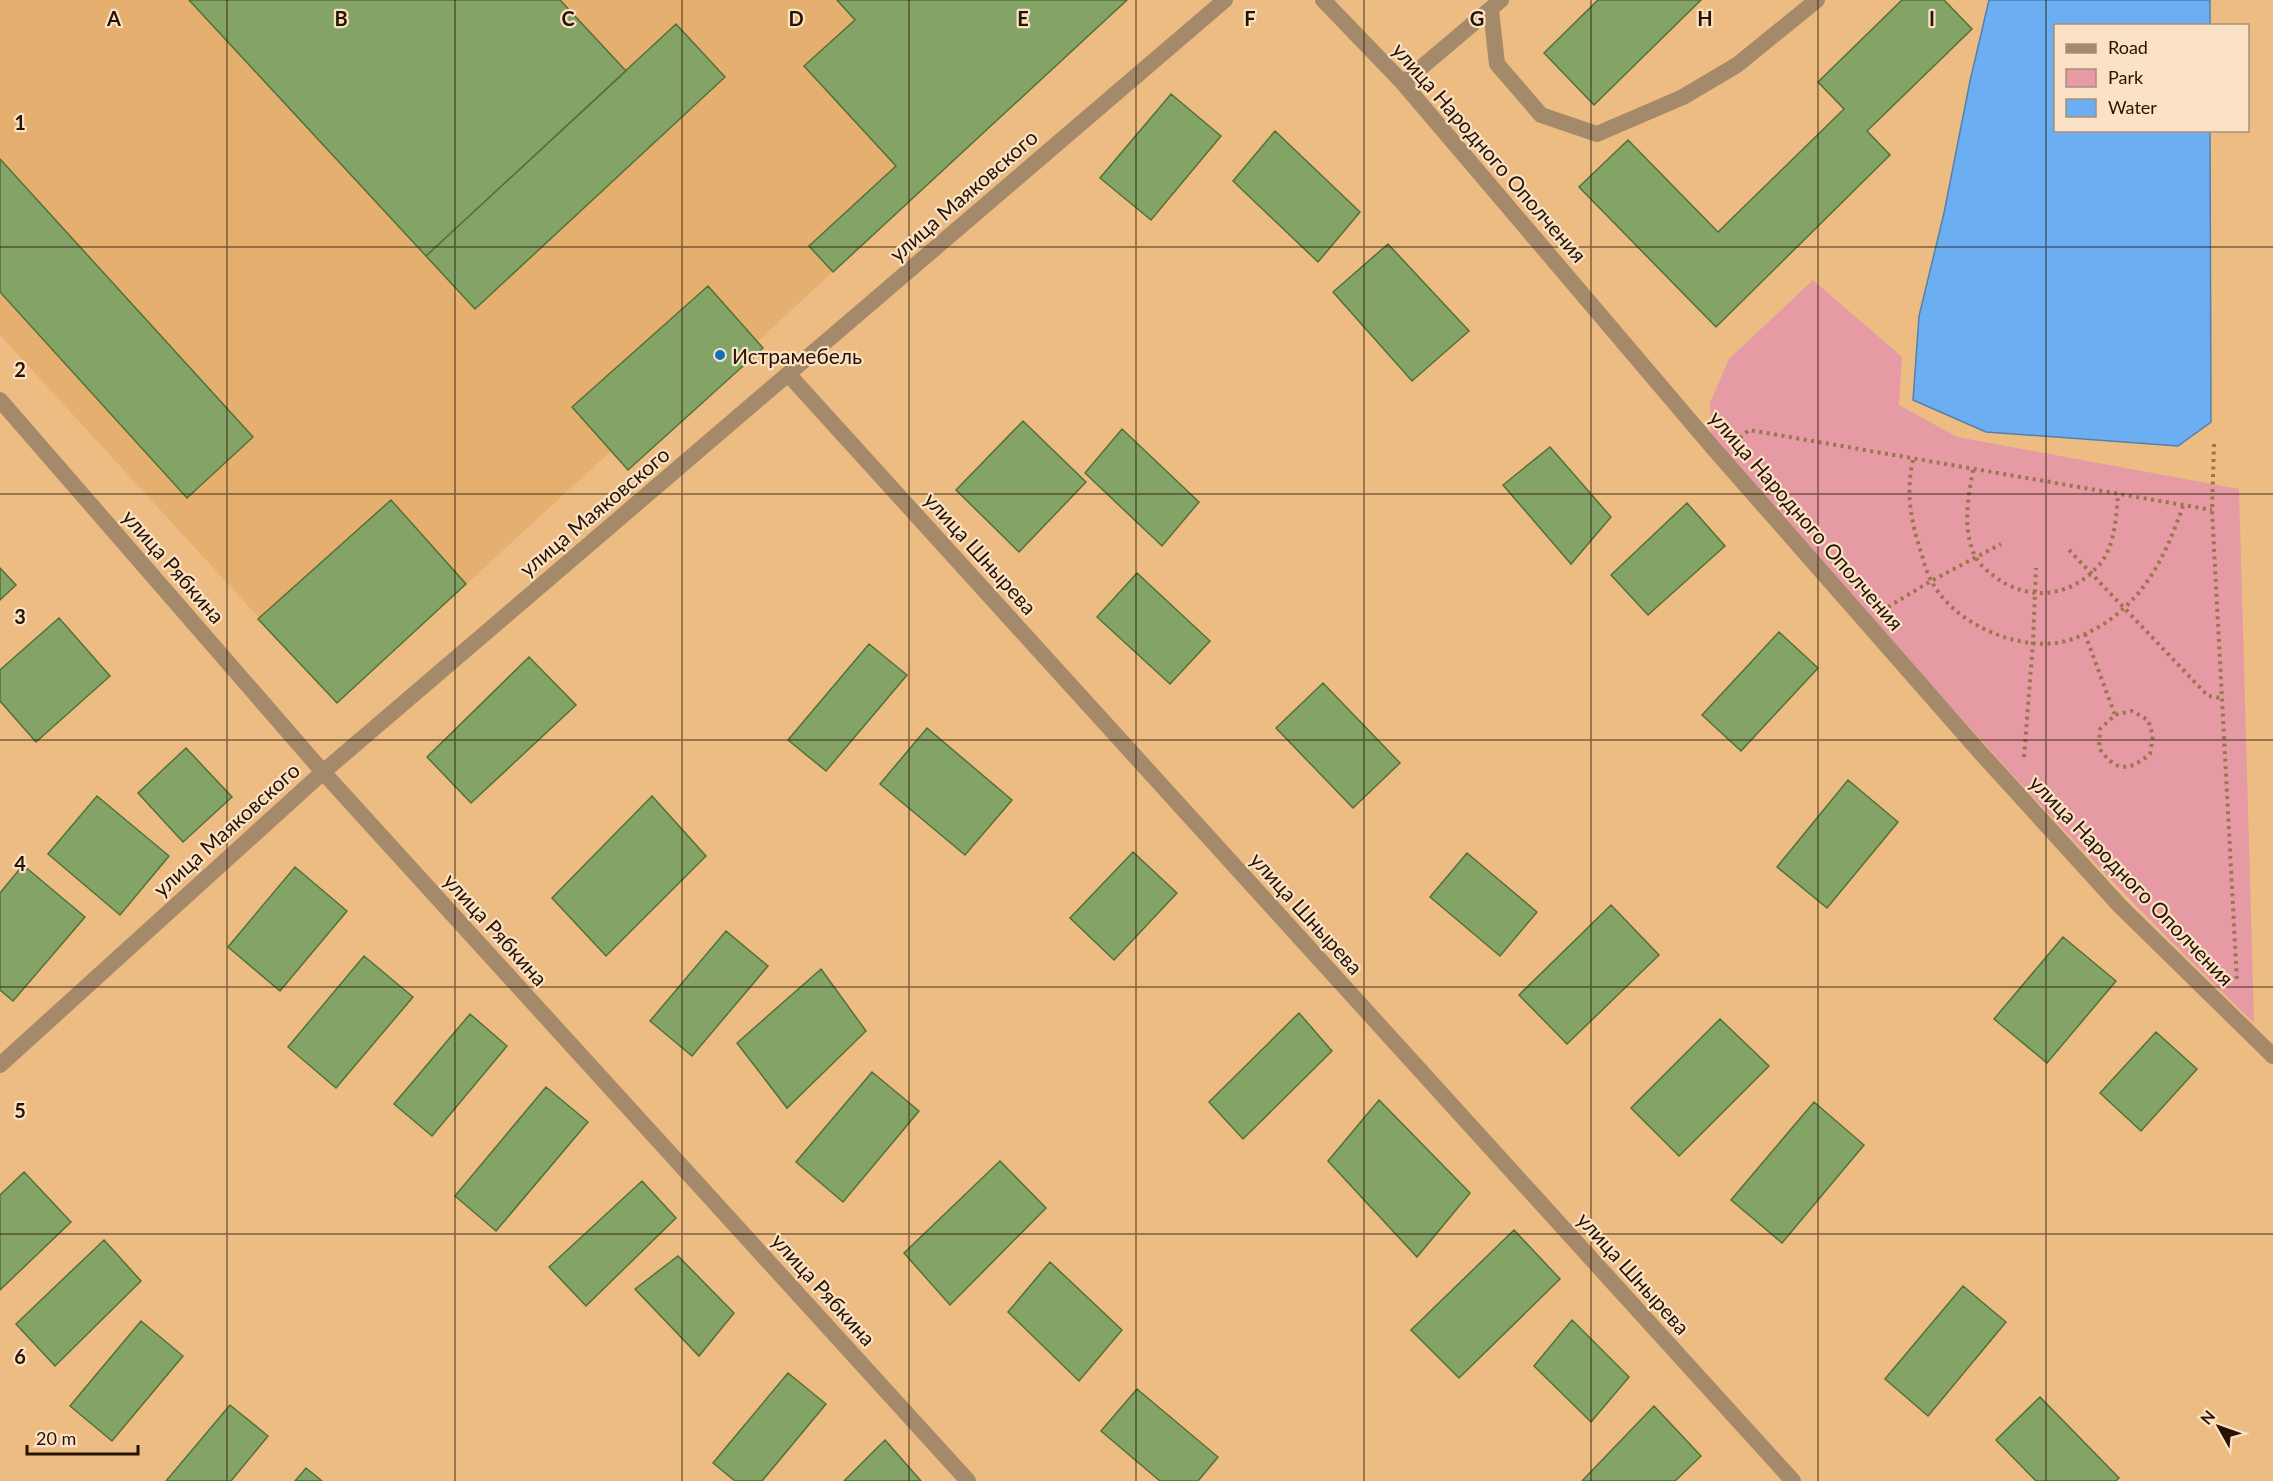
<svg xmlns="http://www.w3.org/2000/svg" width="2273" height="1481" font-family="Lato,sans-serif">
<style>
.built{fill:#e4af6f}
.green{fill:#e59aa4}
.water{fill:#6baef2;stroke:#5680a9;stroke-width:1.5}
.building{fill:#84a366;stroke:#547135;stroke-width:1.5}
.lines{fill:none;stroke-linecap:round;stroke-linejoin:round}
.path{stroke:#9b764d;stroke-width:4;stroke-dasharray:3 4.5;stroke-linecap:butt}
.service{stroke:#a4896a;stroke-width:16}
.minor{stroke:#a4896a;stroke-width:16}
.grid{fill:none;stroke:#261400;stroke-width:1.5;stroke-opacity:0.55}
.poi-dot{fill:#126fbc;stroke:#fbe2c6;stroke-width:2}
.labels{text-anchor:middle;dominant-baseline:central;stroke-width:4.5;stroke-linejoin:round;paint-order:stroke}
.street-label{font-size:21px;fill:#261400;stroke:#fbe2c6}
.poi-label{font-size:21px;fill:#261400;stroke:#fbe2c6;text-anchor:start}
.grid-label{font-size:20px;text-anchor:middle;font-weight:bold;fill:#261400;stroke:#fbe2c6;stroke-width:4.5;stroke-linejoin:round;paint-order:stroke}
</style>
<rect width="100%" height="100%" fill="#edbc83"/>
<path class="built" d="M0,0H1127L758,341L763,348L628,470L611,451L337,703L0,335Z"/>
<path class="green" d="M1813,280L1902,357L1899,405L1957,437L2239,489L2254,1023C2061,838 1887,635 1711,435L1710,403L1729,359Z"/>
<path class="water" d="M1989,0H2210V25L2056,26V130L2210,131L2211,422L2178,446L1986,432L1913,400L1919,316L1944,213L1970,81Z"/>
<path class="building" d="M189,0H560L626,71L426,256Z
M837,0H1127L833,272L809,246L896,166L804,66L855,20Z
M1598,0H1701L1594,105L1544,53Z
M1902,0H1944L1972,29L1867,131L1890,155L1716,327L1579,187L1628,140L1718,232L1844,109L1818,82Z
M676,24L725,77L475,309L426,256Z
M1171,94L1221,136L1151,220L1100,178Z
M1275,131L1360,212L1318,262L1233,181Z
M0,159L253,437L187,498L0,292Z
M1388,244L1469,331L1412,381L1333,292Z
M708,286L763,348L628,470L572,407Z
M1023,421L1086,482L1019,552L956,490Z
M1122,429L1199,502L1162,546L1085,473Z
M1550,447L1611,517L1571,564L1503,485Z
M391,500L466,584L337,703L258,619Z
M1687,503L1725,546L1648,615L1611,575Z
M0,568L16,585L0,600Z
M1137,573L1210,641L1170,684L1097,617Z
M59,618L110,676L36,742L0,701V670Z
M1779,632L1818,668L1741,751L1702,715Z
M869,644L907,675L826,771L788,740Z
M529,657L576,705L471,803L427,757Z
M1323,683L1400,763L1353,808L1276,728Z
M927,728L1012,800L965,855L880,784Z
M186,748L232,797L183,842L138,793Z
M1848,780L1898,822L1827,908L1777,867Z
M97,796L169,856L120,915L48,854Z
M652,796L706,856L606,956L552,898Z
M1133,852L1177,893L1114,960L1070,918Z
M1467,853L1537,912L1500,956L1430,897Z
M23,865L85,917L13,1001L0,990V893Z
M295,867L347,911L280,991L228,947Z
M1611,905L1659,955L1567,1044L1519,995Z
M726,931L768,966L692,1056L650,1021Z
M2063,937L2116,981L2047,1063L1994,1019Z
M364,956L413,997L336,1088L288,1047Z
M821,969L866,1031L787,1108L737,1043Z
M1299,1013L1332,1051L1243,1139L1209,1102Z
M470,1014L507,1046L432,1136L394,1104Z
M1720,1019L1769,1066L1679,1156L1631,1108Z
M2156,1032L2197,1069L2141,1131L2100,1093Z
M872,1072L919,1111L843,1202L796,1162Z
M546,1087L588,1122L496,1231L455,1196Z
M1379,1100L1470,1193L1417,1257L1328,1161Z
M1814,1102L1864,1145L1782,1243L1731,1200Z
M1000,1161L1046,1208L950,1305L904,1253Z
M24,1172L71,1222L0,1290V1195Z
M642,1181L676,1218L586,1306L549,1267Z
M1514,1230L1560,1279L1459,1378L1411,1330Z
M104,1240L141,1281L55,1366L16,1324Z
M678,1256L734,1313L699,1356L635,1289Z
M1050,1262L1122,1330L1079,1381L1008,1312Z
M1963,1286L2006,1322L1928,1416L1885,1379Z
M1572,1320L1629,1377L1591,1422L1534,1366Z
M141,1321L183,1356L112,1441L70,1406Z
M788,1373L826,1404L762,1481H735L713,1463Z
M1137,1389L1218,1457L1198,1481H1160L1101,1431Z
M2040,1397L2119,1478L2116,1481H2036L1996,1440Z
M230,1405L268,1436L231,1481H166Z
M1654,1406L1701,1456L1675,1481H1582Z
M885,1440L921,1481H844Z
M306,1468L322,1481H295Z"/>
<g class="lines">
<path class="path" d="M1740,438L1749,430L2212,510
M2214,444L2212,510L2237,982
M1913,460C1906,490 1910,516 1919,546C1923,557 1925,570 1931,580C1951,621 2012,649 2056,643C2081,639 2106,625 2124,608C2154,581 2170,543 2183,506
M1973,470C1968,498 1962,529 1975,556C1979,564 1987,571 1994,576C2027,602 2071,598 2099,565C2115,547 2116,518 2118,495
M2069,550L2208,696L2221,698
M1888,607L1931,581L2001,544
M2085,634L2115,715L2100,729L2099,748C2116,772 2128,772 2150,754L2153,736L2148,720L2132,711L2115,715
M2024,757L2033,642L2036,568"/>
<path class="service" d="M1491,10L1497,64L1541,115L1597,134L1683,97L1737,65L1817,0
M1403,83L1501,0"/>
<path class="minor" d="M1323,0L1403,83L1714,449L1979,751L2120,906L2273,1056
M789,375L1793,1481
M0,400L323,772L968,1481
M0,1065L323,772L1225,0"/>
</g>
<path class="grid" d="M227,0V1481M455,0V1481M682,0V1481M909,0V1481M1136,0V1481M1364,0V1481M1591,0V1481M1818,0V1481M2046,0V1481M0,247H2273M0,494H2273M0,740H2273M0,987H2273M0,1234H2273"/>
<circle class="poi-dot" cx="720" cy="355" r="6"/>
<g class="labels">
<g class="street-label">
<text transform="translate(1490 152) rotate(49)">улица Народного Ополчения</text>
<text transform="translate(963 195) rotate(-41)">улица Маяковского</text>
<text transform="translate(594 511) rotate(-40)">улица Маяковского</text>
<text transform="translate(1807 520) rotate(49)">улица Народного Ополчения</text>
<text transform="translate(981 553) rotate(48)">улица Шнырева</text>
<text transform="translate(174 566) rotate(49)">улица Рябкина</text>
<text transform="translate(226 829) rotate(-42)">улица Маяковского</text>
<text transform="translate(2132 880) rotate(46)">улица Народного Ополчения</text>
<text transform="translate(1307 913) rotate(48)">улица Шнырева</text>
<text transform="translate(496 929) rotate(48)">улица Рябкина</text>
<text transform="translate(1634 1273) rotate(48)">улица Шнырева</text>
<text transform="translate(824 1289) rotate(48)">улица Рябкина</text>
</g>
<g class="poi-label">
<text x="732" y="355">Истрамебель</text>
</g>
</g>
<g class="grid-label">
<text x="114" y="26">A</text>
<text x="341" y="26">B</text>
<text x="568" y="26">C</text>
<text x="796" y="26">D</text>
<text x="1023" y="26">E</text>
<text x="1250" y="26">F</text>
<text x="1477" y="26">G</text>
<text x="1705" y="26">H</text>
<text x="1932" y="26">I</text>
<text x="20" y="130">1</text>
<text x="20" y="377">2</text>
<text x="20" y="624">3</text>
<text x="20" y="871">4</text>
<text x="20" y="1118">5</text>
<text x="20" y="1364">6</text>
</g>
<rect x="2054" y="24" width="195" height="108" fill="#fbe2c6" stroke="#a69077" stroke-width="1.5"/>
<rect x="2066" y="44" width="30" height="9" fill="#a4896a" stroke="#a69077" stroke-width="1.5"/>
<text x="2108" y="54" font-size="18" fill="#261400">Road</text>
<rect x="2066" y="69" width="30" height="18" fill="#e59aa4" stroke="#a69077" stroke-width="1.5"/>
<text x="2108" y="84" font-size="18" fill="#261400">Park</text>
<rect x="2066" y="99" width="30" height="18" fill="#6baef2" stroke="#a69077" stroke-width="1.5"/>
<text x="2108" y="114" font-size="18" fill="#261400">Water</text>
<g transform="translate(2219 1427) rotate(310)" stroke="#fbe2c6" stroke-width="4.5" paint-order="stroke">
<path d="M0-4.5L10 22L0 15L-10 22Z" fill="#261400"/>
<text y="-9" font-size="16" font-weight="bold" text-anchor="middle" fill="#261400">N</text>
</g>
<path d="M27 1445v9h111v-9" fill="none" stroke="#261400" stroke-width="3"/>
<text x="36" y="1445" font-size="18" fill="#261400" stroke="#fbe2c6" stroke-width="4.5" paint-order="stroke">20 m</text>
</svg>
